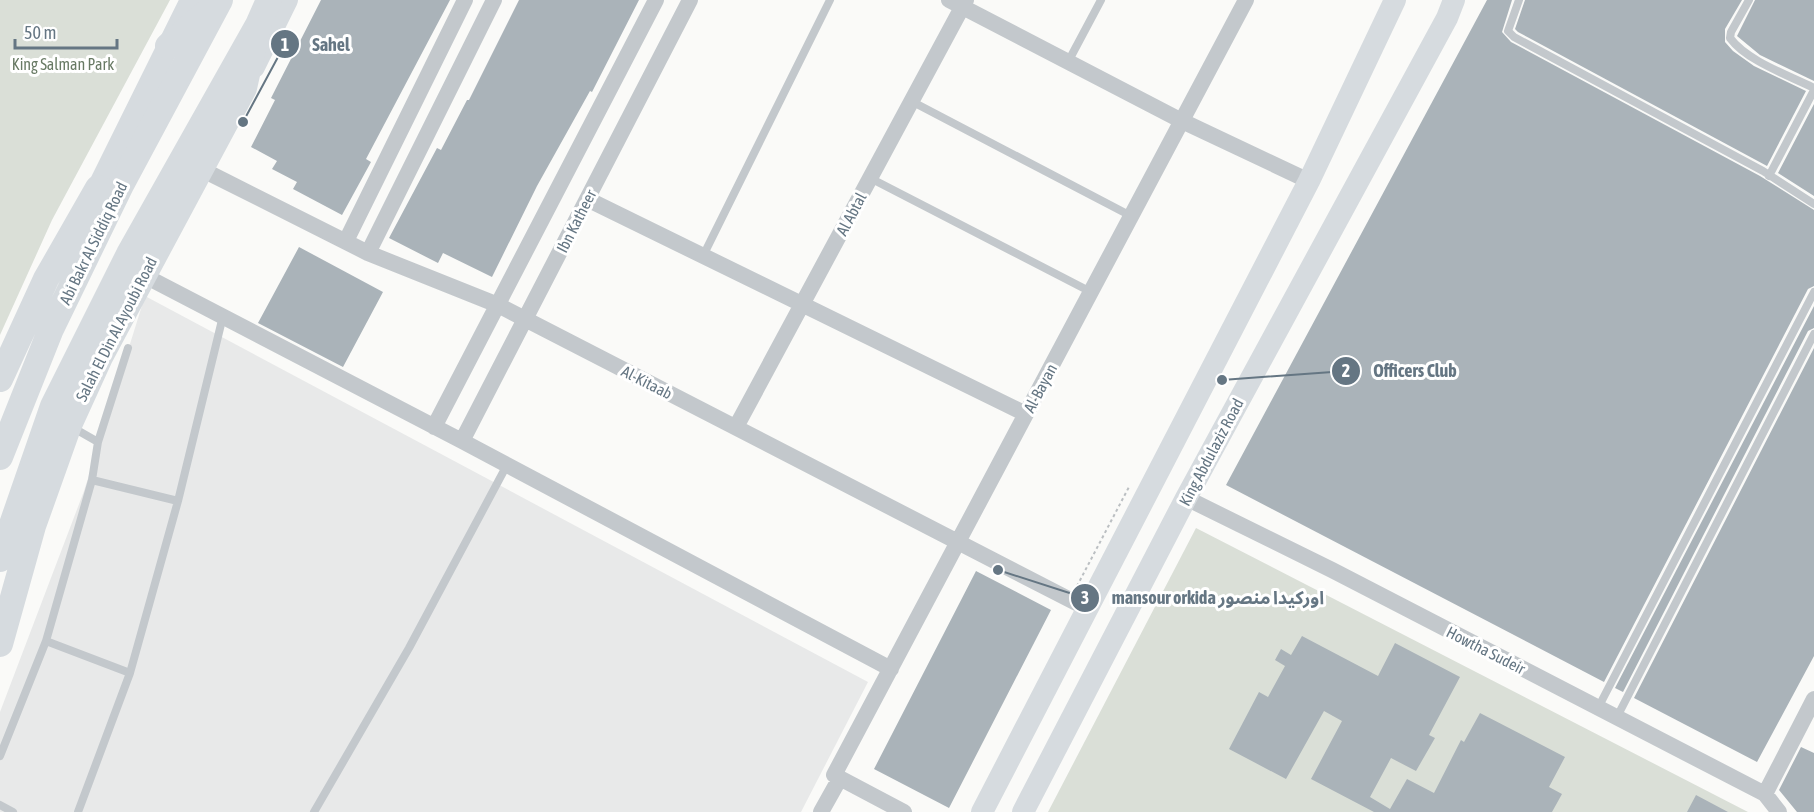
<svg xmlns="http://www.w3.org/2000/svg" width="1814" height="812" font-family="'Asap Condensed','Noto Sans Arabic',sans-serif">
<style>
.built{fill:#e8e9e9}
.green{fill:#dadfd7}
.building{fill:#aab3b9}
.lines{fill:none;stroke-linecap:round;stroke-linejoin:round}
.path{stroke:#bbbfc2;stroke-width:2;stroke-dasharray:3 3;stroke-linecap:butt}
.lane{stroke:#c3c8cc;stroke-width:8}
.street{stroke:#c3c8cc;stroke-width:16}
.secondary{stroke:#d6dbdf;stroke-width:22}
.primary{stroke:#d6dbdf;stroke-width:26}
.labels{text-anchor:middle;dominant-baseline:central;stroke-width:6;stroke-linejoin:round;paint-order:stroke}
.park-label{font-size:16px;fill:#687a64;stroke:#fff}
.street-label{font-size:16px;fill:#657683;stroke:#fff}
.leader{fill:none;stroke:#657683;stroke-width:2}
.callout-dot{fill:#657683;stroke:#fff;stroke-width:2}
.mark-label{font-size:18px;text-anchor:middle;font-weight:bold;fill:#fff}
.callout-label{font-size:18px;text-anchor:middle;font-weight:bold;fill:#657683;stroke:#fff;stroke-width:6;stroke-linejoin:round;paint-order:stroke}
</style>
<rect width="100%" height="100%" fill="#fafaf8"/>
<path class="built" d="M145,296L868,682L801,812H0V712L84,491Z"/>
<path class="green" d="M0,0H170L52,220L0,335Z
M1196,528L1748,812H1048Z"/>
<path class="building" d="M321,0H450L366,159L371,162L342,215L293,189L297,182L272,169L277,161L251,147L275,100L271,98Z
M519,0H639L592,92L590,91L537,186L492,277L443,253L438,263L389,238L437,148L441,150L467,100H469Z
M1487,0H1512L1502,32L1511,42L1760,176L1814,210V286L1808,289L1604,682L1226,485Z
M1525,0H1742L1725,29V42L1733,51L1754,66L1806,91L1767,166L1518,32L1515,29Z
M1755,0H1814V81L1760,55L1737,36Z
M1814,104V196L1778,173Z
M299,247L383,292L343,367L258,323Z
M1814,306V328L1808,331L1623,692L1615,688Z
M1814,348V656L1757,762L1634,698Z
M976,571L1051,610L949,808L874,769Z
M1302,636L1378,676L1395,643L1460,677L1429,735L1435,738L1416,771L1391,758L1370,797L1390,809L1407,779L1434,793L1461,740L1464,742L1480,713L1565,757L1549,787L1562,794L1552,812H1374L1311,779L1342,721L1324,711L1286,779L1229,749L1259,692L1268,697L1285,666L1275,660L1281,649L1291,655Z
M1801,747L1814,753V812H1797L1779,790Z
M1696,795L1728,812H1687Z"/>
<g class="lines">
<path class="path" d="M1077,586L1130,485"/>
<path class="lane" d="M1519,0L1508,31L1514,37L1763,171L1814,204
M1749,0L1731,32L1730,38C1747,61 1788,75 1814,88
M1068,62L1101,0
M911,101L1131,216
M1769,176L1814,90
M870,178L1091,292
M703,256L830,0
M98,442L128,348
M92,480L178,501
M46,641L130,673
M1598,708L1814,292
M1617,717L1814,334
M0,756L46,641L92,480L98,442L70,426
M0,805L13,812
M78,812L130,673L178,501L223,316
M314,812L409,648L507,465"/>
<path class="street" d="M949,0L1182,121L1309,181
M201,169L368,253L498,305L1086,608
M587,199L1026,414
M346,241L465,0
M368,253L494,0
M143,275L462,441L891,669
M434,427L656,0
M736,427L966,0
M462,441L690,0
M1186,498L1332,570L1765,794L1779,812
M1765,794L1814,699
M821,812L840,778
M904,812L834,775L1246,0"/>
<path class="secondary" d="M254,67L287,0
M98,188L191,0
M982,812L1309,181L1395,0
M1023,812L1186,498L1447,18L1454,0"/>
<path class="primary" d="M168,46L207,12
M0,379L46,279L98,188
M0,457L51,329L121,185L220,0
M0,559L53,406L129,254L258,25L269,0
M0,644L33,526L69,425L100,357L244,88L258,25"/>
</g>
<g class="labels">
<g class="park-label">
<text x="63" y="64">King Salman Park</text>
</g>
<g class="street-label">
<text transform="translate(851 214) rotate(-62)">Al Abtal</text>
<text transform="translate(576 221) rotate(-63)">Ibn Katheer</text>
<text transform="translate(93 243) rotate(-64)">Abi Bakr Al Siddiq Road</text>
<text transform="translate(116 329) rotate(-63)">Salah El Din Al Ayoubi Road</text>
<text transform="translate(647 382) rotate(27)">Al-Kitaab</text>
<text transform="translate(1040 388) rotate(-62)">Al-Bayan</text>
<text transform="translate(1211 452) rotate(-62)">King Abdulaziz Road</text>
<text transform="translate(1486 650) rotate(27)">Howtha Sudeir</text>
</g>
</g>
<path class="leader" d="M243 122L285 44M1222 380L1346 371M998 570L1085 598"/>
<g class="callout-dot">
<circle cx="243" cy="122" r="6"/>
<circle cx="1222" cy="380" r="6"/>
<circle cx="998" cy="570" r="6"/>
<circle cx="285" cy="44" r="15"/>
<circle cx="1346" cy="371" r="15"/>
<circle cx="1085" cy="598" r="15"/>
</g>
<g class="mark-label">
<text x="285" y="51">1</text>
<text x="1346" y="377">2</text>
<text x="1085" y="604">3</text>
</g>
<g class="callout-label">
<text x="331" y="51">Sahel</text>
<text x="1415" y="377">Officers Club</text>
<text x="1218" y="604">mansour orkida اوركيدا منصور</text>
</g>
<path d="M15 39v9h102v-9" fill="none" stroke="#657683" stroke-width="3"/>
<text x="24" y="39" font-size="18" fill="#657683" stroke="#ffffff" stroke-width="4.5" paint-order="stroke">50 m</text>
</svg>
